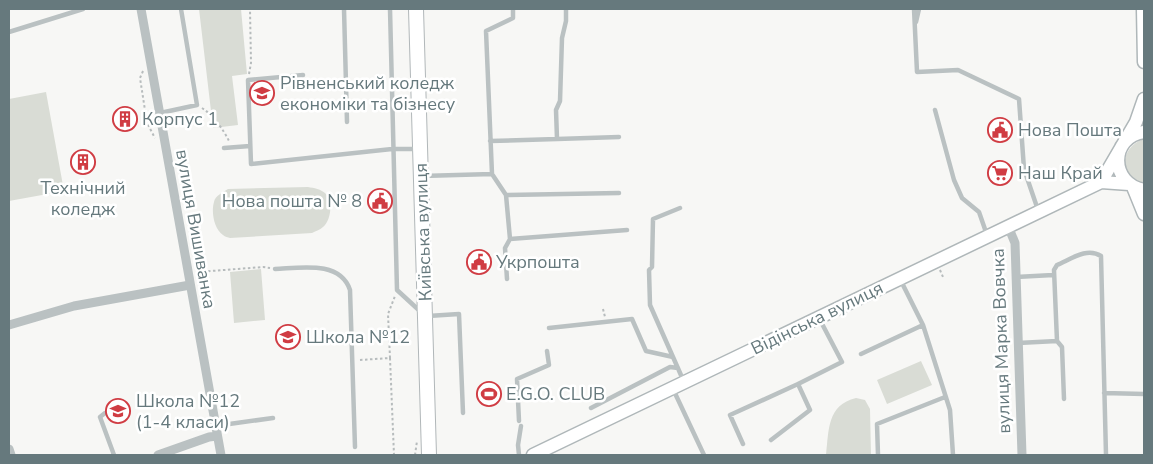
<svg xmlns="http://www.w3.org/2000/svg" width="1153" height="464" font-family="'Nunito Sans',sans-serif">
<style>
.green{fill:#d9dcd5}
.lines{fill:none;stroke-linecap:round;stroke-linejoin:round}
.secondary-casing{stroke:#afb7b9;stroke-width:15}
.primary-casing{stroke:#b1b7b9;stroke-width:16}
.path{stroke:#b7bcbd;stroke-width:2;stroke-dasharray:2.5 2.5;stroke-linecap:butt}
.lane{stroke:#bac1c2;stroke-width:4.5}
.street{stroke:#bac1c2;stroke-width:9}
.secondary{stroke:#fff;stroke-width:12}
.primary{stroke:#fff;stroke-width:14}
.labels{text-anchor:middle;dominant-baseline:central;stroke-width:5;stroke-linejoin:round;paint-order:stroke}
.poi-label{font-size:18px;fill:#66797d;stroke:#fff;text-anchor:start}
.street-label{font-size:18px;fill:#66797d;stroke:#fff}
</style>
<rect width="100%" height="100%" fill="#f7f7f5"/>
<path class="green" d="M199,9H241L247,74L232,76L238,125L213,128Z
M46,92L64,191L9,201V99Z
M1144,139V183C1118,179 1119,147 1144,139Z
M308,187C314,188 321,189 326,194C333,203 331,220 323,227C320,230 315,231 312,233L230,238C228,237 225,237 223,235C214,229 211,212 214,202C215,196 223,192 228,189Z
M261,269L265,320L234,323L230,272Z
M921,361L932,385L887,404L877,380Z
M856,398L865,400L870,409L871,455H826C829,430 827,405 856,398Z"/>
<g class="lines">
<defs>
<path id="secondary" d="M1143,9L1144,62
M1144,132C1109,137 1110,184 1144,190
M1101,182L1136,122L1144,99
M1133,187L1144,214
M533,455L1101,182L1129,184"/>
<path id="primary" d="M416,9L429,455"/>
</defs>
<use href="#secondary" class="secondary-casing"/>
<use href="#primary" class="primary-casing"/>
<path class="path" d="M143,71L140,78L147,123L155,138
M249,74L251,63L250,9
M202,108C213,115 223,129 229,141
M1081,171L1083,175
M940,270L943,277
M198,272L263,267L270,268
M603,309L605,317
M390,358L388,314L395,296
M360,360L390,358L394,455
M415,455L417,441"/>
<path class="lane" d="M344,9L347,122
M390,9L397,290L422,313
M914,9L917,72L958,70L1019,99L1024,169L1038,210
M916,22L919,9
M9,32L83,9
M303,75L248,80L251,164L392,149H419
M935,110L954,180L962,198L979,212L987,235
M160,113L197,105L181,9
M557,139L619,137
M490,141L557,139L556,110L560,101L562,38L566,21V9
M224,148L250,146
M492,174L506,195L510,239L627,230
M422,176L492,174L486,31L513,18V9
M506,195L619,193
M275,269C300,268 340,260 350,290L355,447
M1016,277L1053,275
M507,279L505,248L510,239
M900,279L923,325L950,410L953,455
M428,316L459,314L463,413
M549,328L632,319L646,351L673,357L684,382
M1018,343L1057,341
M861,354L923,325
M673,357L650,305L649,270L652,267L653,219L680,208
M673,389L704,455
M1104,393L1144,394
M1064,399L1062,347L1057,341L1054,270L1057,265C1071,259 1087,247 1101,256L1106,455
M591,408L670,367L678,368
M519,421L517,379L549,365L547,351
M215,426L273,418
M771,440L810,410L798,384L842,362L819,318
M743,444L730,415L798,384
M114,455L100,417L105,413L122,407
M519,455L518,445L521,426
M878,455L877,424L945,397"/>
<path class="street" d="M141,9L221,455
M1008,226L1015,243L1022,455
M9,325L74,306L190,285
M9,449L11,455
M158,455L209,437L217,436"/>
<use href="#secondary" class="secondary"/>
<use href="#primary" class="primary"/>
</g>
<defs>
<symbol id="university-ring" viewBox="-11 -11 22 22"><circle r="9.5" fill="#fff" stroke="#d03c43" stroke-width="1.5"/><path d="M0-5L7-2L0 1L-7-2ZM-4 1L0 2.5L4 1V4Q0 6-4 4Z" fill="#d03c43"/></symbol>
<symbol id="building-ring" viewBox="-11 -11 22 22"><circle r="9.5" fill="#fff" stroke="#d03c43" stroke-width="1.5"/><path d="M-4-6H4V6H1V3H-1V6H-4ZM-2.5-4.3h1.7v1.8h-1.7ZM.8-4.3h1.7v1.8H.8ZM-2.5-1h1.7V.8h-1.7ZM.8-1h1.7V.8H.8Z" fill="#d03c43"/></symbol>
<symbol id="civic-ring" viewBox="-11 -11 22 22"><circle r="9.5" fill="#fff" stroke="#d03c43" stroke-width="1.5"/><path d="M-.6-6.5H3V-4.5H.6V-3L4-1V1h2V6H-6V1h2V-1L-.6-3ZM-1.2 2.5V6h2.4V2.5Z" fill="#d03c43"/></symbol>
<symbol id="supermarket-ring" viewBox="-11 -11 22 22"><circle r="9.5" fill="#fff" stroke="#d03c43" stroke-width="1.5"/><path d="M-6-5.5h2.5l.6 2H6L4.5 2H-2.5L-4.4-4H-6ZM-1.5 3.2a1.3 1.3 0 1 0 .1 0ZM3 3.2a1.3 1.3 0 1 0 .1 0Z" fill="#d03c43"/></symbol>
<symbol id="school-ring" viewBox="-11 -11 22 22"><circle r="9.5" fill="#fff" stroke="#d03c43" stroke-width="1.5"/><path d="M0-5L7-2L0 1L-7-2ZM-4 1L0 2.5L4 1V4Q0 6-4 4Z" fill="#d03c43"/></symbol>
<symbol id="stadium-ring" viewBox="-11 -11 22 22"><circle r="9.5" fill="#fff" stroke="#d03c43" stroke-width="1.5"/><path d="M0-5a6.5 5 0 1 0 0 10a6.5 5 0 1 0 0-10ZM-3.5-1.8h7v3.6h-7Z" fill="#d03c43"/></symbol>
</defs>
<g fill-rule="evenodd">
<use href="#university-ring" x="248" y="79" width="28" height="28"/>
<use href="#building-ring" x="111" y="105" width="28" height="28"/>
<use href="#civic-ring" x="986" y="116" width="28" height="28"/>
<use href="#building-ring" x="69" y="148" width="28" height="28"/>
<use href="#supermarket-ring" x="986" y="159" width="28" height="28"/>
<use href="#civic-ring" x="366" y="187" width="28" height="28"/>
<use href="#civic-ring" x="465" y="248" width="28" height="28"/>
<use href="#school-ring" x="274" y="323" width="28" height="28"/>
<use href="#stadium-ring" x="475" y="380" width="28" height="28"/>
<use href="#school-ring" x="104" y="397" width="28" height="28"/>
</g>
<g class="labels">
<g class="poi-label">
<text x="280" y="83">Рівненський коледж<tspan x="280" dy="21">економіки та бізнесу</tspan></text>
<text x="142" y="119">Корпус 1</text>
<text x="1018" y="130">Нова Пошта</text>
<text x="1018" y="173">Наш Край</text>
<text x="83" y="188" text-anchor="middle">Технічний<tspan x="83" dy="21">коледж</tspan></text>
<text x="362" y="201" text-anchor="end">Нова пошта № 8</text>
<text x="496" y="262">Укрпошта</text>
<text x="306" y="337">Школа №12</text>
<text x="506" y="394">E.G.O. CLUB</text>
<text x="136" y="401">Школа №12<tspan x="136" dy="21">(1-4 класи)</tspan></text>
</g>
<g class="street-label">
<text transform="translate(196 229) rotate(80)">вулиця Вишиванка</text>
<text transform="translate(423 232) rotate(-92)">Київська вулиця</text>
<text transform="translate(817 318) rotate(-26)">Відінська вулиця</text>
<text transform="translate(1001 341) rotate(-92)">вулиця Марка Вовчка</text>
</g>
</g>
<rect width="1153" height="464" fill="none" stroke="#66797d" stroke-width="20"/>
</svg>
